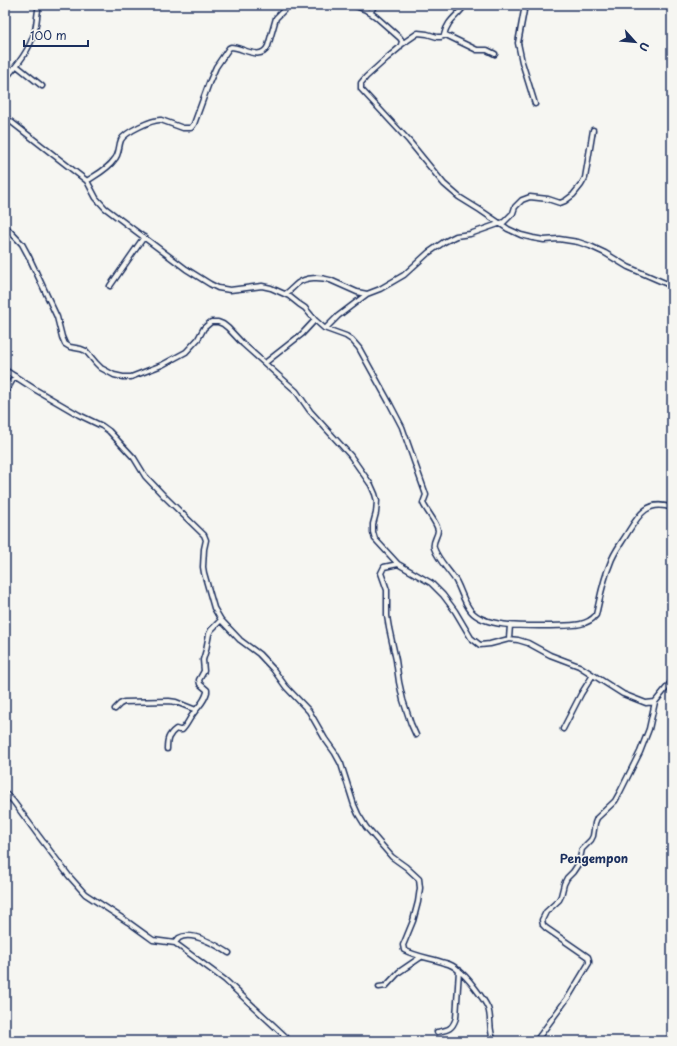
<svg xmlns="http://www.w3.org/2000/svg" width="677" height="1046" font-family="'Playpen Sans',sans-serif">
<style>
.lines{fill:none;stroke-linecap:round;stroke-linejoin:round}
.street-casing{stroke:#1b2f5e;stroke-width:7}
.street{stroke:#f6f6f2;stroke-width:4}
.labels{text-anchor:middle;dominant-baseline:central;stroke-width:3;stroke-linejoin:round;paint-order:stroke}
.quarter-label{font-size:12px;font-weight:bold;fill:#1b2f5e;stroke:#f6f6f2}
</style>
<rect width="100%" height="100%" fill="#f6f6f2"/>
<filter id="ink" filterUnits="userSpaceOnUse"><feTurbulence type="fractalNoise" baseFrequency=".025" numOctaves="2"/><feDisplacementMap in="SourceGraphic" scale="8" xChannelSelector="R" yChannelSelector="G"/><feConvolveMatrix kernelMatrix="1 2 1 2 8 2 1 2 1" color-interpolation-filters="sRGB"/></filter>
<g filter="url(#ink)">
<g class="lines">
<defs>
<path id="street" d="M353,5L366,10L375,16L400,38L402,41L401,45L399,48L387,58L366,77L361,83V89L409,141L444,184L459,197L480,210L508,229L521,235L533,238L544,240L559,239L578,242L590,246L605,253L628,267L672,286
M525,5L518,43L522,62L535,104
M370,13L375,5
M444,35C448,19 457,17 465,5
M402,44L418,33L427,34L437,37H441L446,35L477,50H487L495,54
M17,66L42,86
M5,79C18,64 30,50 35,30C37,22 37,13 39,5
M5,117L87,181L96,198L105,208L186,269L210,284L218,288L230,290L262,286L271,288L289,296L299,304L305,308L315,320L324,328L346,336L352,340L359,348L390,404L402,427L425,492L426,495L423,503C427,512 436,521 438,530C438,537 432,541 434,548C438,560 449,570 456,581C461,590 464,603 471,611C485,628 530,626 550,626C565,625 586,628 596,615C600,598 603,580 610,564C613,554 620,545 625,537C637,518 646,498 672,508
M87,181C96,175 108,169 114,160C120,154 118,147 121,140C125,132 153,119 161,120L183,128H191L194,124L209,83L216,67L229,48L231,47C242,47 261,62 268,46L276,18L289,5
M5,226L22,244L29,257L57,317L62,337L65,344L70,347L81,349L86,351L96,363L101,368L114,375L123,377H131L162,365L186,352L198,339L204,328L211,322H218L223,324L228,328L243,344L296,391L310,411L350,455L371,485L375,494L377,501L376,513L373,524V532L375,539L398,564L431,583L443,595L455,611L471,638L480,645L490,644L509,639L518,640L528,643L550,655L579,666L623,694L646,703L655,702L672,681
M110,286L144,237
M285,294C290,291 293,287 298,283C306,277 320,277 330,280L357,292L367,294L380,289L404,275L428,253L444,242L456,236L470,234L504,222L513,213L515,207L522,200L530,197L548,199L560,203L565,201L573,195L581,185L585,178L593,130
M326,328L338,316L367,294
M265,363L302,334L315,320
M5,370L36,390L79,415L102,426L109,431L134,458L145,476L164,496L204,535L206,540L204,549L203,567L204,573L214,608L221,620L240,640L259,654L273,669L286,687L309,711L325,739L335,753L341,764L354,805L358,814L366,827L392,857L406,867L419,879L420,888L418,902L413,921L404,943L403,945L404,950C417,957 431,958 445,963C449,964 455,967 458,970C467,976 484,999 488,1008C492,1019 488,1029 494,1041
M5,393L15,376
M398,564L384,567L381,573L387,590V616L389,628L396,660L399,682L403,700L411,724L416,735
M509,639L510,625
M115,709L120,704L124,702L169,701L176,702L196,710
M563,729L581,694L593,675
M167,749C167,740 168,735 176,729L179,730H182C187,725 189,719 193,714C199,705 204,703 207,692V690L200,684L199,680L204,671L203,660L206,650L209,634L211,630L221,620
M5,793L13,801L38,835L69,876L85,894L128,922L146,935L153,940L175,943L225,980L286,1037L288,1041
M175,943C176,941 177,940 179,938C192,930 218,946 229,953
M379,987L386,986L399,972L421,957
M437,1032C448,1030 452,1030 456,1018L459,970
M536,1041L569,996L589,963V960L588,957L546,928L543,925L542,920L546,912L559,900L561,896L564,884L567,878L573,872L579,863L582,849L591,840L593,836L595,823L597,818L615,801L620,792L640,752L649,729L655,702"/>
</defs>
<use href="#street" class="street-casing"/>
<use href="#street" class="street"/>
</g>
</g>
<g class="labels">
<g class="quarter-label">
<text x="594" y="858">Pengempon</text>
</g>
</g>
<rect width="677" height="1046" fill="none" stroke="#f6f6f2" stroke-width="20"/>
<rect x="10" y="10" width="657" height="1026" fill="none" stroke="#1b2f5e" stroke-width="1.5" filter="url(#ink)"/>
<g transform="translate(635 42) rotate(117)" stroke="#f6f6f2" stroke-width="3" paint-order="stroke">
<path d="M0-3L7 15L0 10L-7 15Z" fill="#1b2f5e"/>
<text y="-6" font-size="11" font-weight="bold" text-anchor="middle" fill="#1b2f5e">U</text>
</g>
<path d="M24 40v6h64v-6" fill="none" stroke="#1b2f5e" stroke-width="2"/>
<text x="30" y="40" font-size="12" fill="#1b2f5e" stroke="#f6f6f2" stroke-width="3" paint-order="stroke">100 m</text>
</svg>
